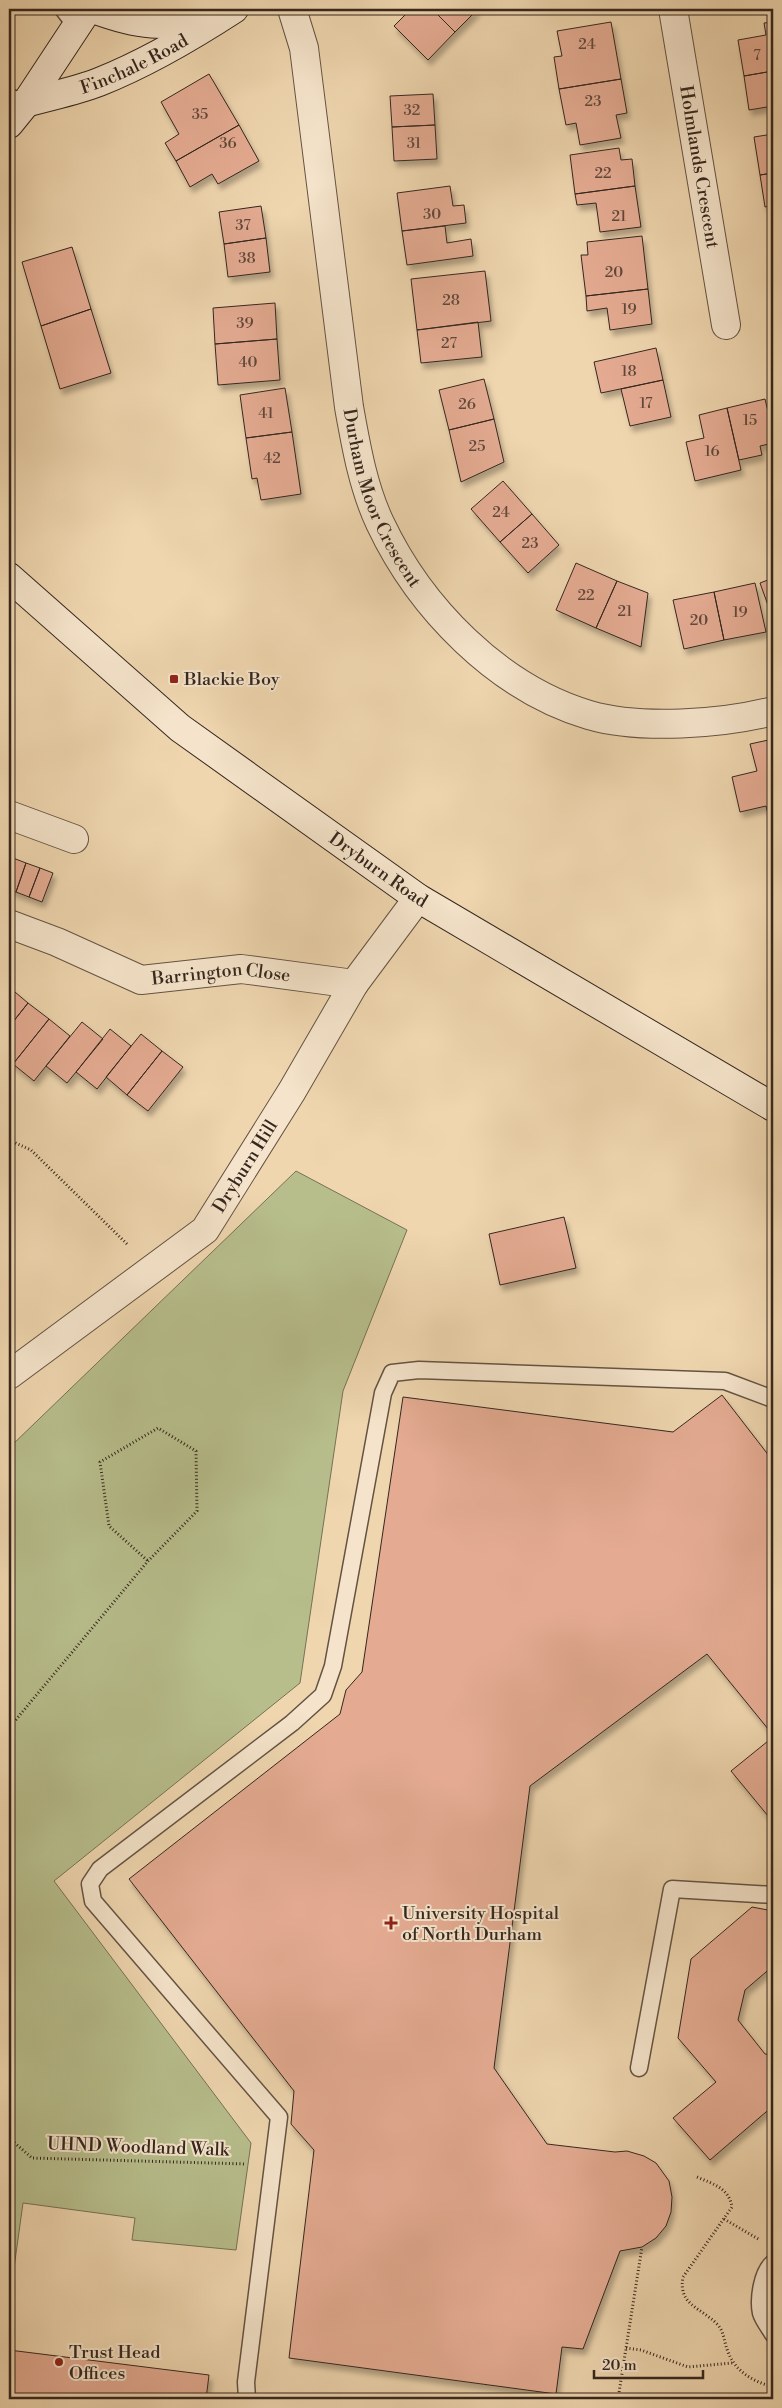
<svg xmlns="http://www.w3.org/2000/svg" width="782" height="2408" font-family="'Libre Bodoni',serif">
<style>
.green{fill:#b7be8c;stroke:#767256}
.building{fill:#e4ab92;stroke:#35271f;filter:url(#shadow)}
.lines{fill:none;stroke-linecap:round;stroke-linejoin:round}
.lane-casing{stroke:#645343;stroke-width:19}
.street-casing{stroke:#645343;stroke-width:30}
.secondary-casing{stroke:#35271f;stroke-width:30}
.path{stroke:#35271f;stroke-width:3;stroke-dasharray:1 2.5;stroke-linecap:butt}
.lane{stroke:#f5e4cb;stroke-width:16}
.street{stroke:#f5e4cb;stroke-width:28}
.secondary{stroke:#f5e4cb;stroke-width:28}
.poi-dot{fill:#8f2418;stroke:#f5e4cb;stroke-width:2}
.labels{text-anchor:middle;dominant-baseline:central;stroke-width:4;stroke-linejoin:round;paint-order:stroke}
.number-label{font-size:15px;fill:#61483c}
.street-label{font-size:18px;fill:#35271f;stroke:#f5e4cb}
.poi-label{font-size:18px;fill:#35271f;stroke:#f5e4cb;text-anchor:start}
</style>
<defs>
<filter id="shadow"><feDropShadow dx="3" dy="5.5" stdDeviation="2.5" flood-color="#0004"/></filter>
</defs>
<rect width="100%" height="100%" fill="#efd6af"/>
<filter id="stains"><feTurbulence type="fractalNoise" baseFrequency=".004" numOctaves="4"/><feColorMatrix values="0 0 0 0 .2 0 0 0 0 .09 0 0 0 0 .02 0 0 0 .5 -.17"/></filter>
<radialGradient id="worn" r=".72"><stop offset=".6" stop-color="#630" stop-opacity="0"/><stop offset="1" stop-color="#630" stop-opacity=".3"/></radialGradient>
<path class="green" d="M296,1171L407,1230L343,1391L300,1683L54,1881L251,2143L236,2250L132,2240L135,2218L23,2203L9,2304V1448Z"/>
<path class="building" d="M411,9H432L455,32L428,60L394,26Z
M432,9H478L455,32Z
M611,22L621,79L559,89L554,57L562,56L557,31Z
M773,22V71L744,76L738,40L766,35L764,23Z
M773,71V106L749,110L744,76Z
M209,74L239,125L176,161L165,143L179,134L161,102Z
M621,79L627,113L616,115L621,138L580,145L576,123L566,125L559,89Z
M433,94L435,125L392,127L390,96Z
M239,125L259,161L218,184L212,174L190,187L176,161Z
M435,125L437,159L394,161L392,127Z
M773,134V173L760,175L754,137Z
M619,148L621,160L632,159L635,186L575,194L570,155Z
M773,173V205L765,207L760,175Z
M450,186L453,206L464,205L466,223L402,231L397,193Z
M635,186L641,227L600,232L596,203L577,205L575,194Z
M261,206L266,238L224,244L219,212Z
M445,226L447,243L471,239L473,256L407,265L402,231Z
M642,236L648,289L586,296L581,255H588L587,242Z
M266,238L270,272L228,277L224,244Z
M72,247L91,309L41,326L22,262Z
M485,271L491,321L417,330L411,279Z
M648,289L652,324L610,330L607,308L587,311L586,296Z
M275,303L277,339L215,344L213,308Z
M91,309L111,373L60,389L41,326Z
M478,322L482,357L421,363L417,330Z
M277,339L280,380L218,385L215,344Z
M656,348L663,380L601,393L594,362Z
M484,379L494,419L449,430L439,390Z
M663,380L671,417L630,426L621,389Z
M285,388L292,432L246,438L240,395Z
M765,399L773,433V443L760,446L762,455L739,460L727,408Z
M727,408L741,470L695,481L686,442L704,438L699,415Z
M494,419L504,462L461,482L449,430Z
M292,432L301,494L261,500L257,478L252,479L246,438Z
M503,481L532,514L500,542L471,509Z
M532,514L559,545L528,573L500,542Z
M576,563L617,581L596,628L556,610Z
M773,578V619L760,583Z
M617,581L648,593L641,647L596,628Z
M755,583L766,632L724,640L714,592Z
M714,592L724,640L684,649L673,600Z
M773,739V830H772L766,806L740,812L732,777L757,771L750,744Z
M13,858L26,863L16,892L9,889V869Z
M26,863L40,868L29,897L16,892Z
M40,868L53,873L42,902L29,897Z
M9,987L28,1003L9,1027Z
M28,1003L49,1019L13,1064L9,1061V1027Z
M49,1019L70,1036L34,1081L13,1064Z
M82,1022L103,1039L67,1083L46,1066Z
M110,1029L131,1046L97,1089L76,1072Z
M141,1034L162,1051L127,1095L106,1077Z
M162,1051L183,1067L148,1111L127,1095Z
M564,1217L576,1268L500,1285L489,1234Z
M722,1395L773,1461V1735L707,1654L530,1786L494,2068L547,2144L615,2152L627,2151L644,2156L656,2163L669,2181L672,2197L671,2212L666,2226L656,2238L642,2247L620,2251L583,2349L562,2347L556,2394L289,2358L314,2150L291,2124L294,2091L129,1879L340,1714L346,1690L362,1672L403,1397L673,1432Z
M773,1737V1822L731,1771Z
M752,1907L773,1911V1966L745,1990L738,2020L765,2054L773,2055V2106L710,2160L673,2118L716,2082L678,2038L691,1959Z
M9,2350L209,2375L206,2399H9Z"/>
<g class="lines">
<defs>
<path id="lane" d="M63,9L76,26
M9,97L26,103
M639,2068L672,1889L773,1895
M773,2263C762,2272 758,2299 761,2313C763,2320 769,2327 773,2334
M247,2399L246,2382L279,2117L93,1901L90,1884L100,1869L292,1723L323,1695L333,1666L383,1393L392,1373L419,1370L725,1381L773,1399"/>
<g id="street">
<path id="s1" d="M292,9L304,48L349,407C356,446 363,487 380,523C420,608 498,688 589,715C640,730 723,724 773,711"/>
<path id="s2" d="M673,9L726,325"/>
<path d="M9,815L74,839"/>
<path id="s3" d="M9,924L57,942L141,980L241,969L354,984"/>
<path id="s4" d="M9,1375L205,1230L292,1091L354,984L418,898"/>
</g>
<g id="secondary">
<path d="M93,9C136,25 167,30 211,15"/>
<path id="s5" d="M26,103C50,96 76,91 99,82C147,63 191,37 234,9"/>
<path d="M9,124L26,103L88,9"/>
<path id="s6" d="M9,577L180,728L418,898L773,1107"/>
</g>
</defs>
<use href="#lane" class="lane-casing"/>
<use href="#street" class="street-casing"/>
<use href="#secondary" class="secondary-casing"/>
<path class="path" d="M9,1140L31,1150L128,1245
M9,1728L148,1561L197,1511L196,1451L158,1428L100,1462L109,1526L148,1561
M9,2138L32,2158L246,2164
M697,2177C713,2184 729,2188 732,2207L683,2277C678,2305 700,2307 717,2324C724,2331 724,2341 727,2349C734,2371 752,2381 773,2387
M724,2219L760,2240
M626,2348L641,2350L688,2367L732,2363
M618,2399L642,2247"/>
<use href="#lane" class="lane"/>
<use href="#street" class="street"/>
<use href="#secondary" class="secondary"/>
</g>
<g class="poi-dot">
<rect x="169" y="674" width="10" height="10" rx="2.5"/>
<path d="M388.5 1915.5h5v5h5v5h-5v5h-5v-5h-5v-5h5z"/>
<circle cx="59" cy="2362" r="5"/>
</g>
<g class="labels">
<g class="number-label">
<text x="587" y="44">24</text>
<text x="757" y="55">7</text>
<text x="593" y="101">23</text>
<text x="412" y="110">32</text>
<text x="200" y="114">35</text>
<text x="228" y="143">36</text>
<text x="414" y="143">31</text>
<text x="603" y="173">22</text>
<text x="432" y="214">30</text>
<text x="619" y="216">21</text>
<text x="243" y="225">37</text>
<text x="247" y="258">38</text>
<text x="614" y="272">20</text>
<text x="451" y="300">28</text>
<text x="629" y="309">19</text>
<text x="245" y="323">39</text>
<text x="449" y="343">27</text>
<text x="248" y="362">40</text>
<text x="629" y="371">18</text>
<text x="646" y="403">17</text>
<text x="467" y="404">26</text>
<text x="266" y="413">41</text>
<text x="750" y="420">15</text>
<text x="477" y="446">25</text>
<text x="712" y="451">16</text>
<text x="272" y="458">42</text>
<text x="501" y="512">24</text>
<text x="530" y="543">23</text>
<text x="586" y="595">22</text>
<text x="625" y="611">21</text>
<text x="740" y="612">19</text>
<text x="699" y="620">20</text>
</g>
<g class="street-label">
<text stroke="none"><textPath href="#s5" startOffset="115">Finchale Road</textPath></text>
<text stroke="none"><textPath href="#s2" startOffset="160">Holmlands Crescent</textPath></text>
<text stroke="none"><textPath href="#s1" startOffset="500">Durham Moor Crescent</textPath></text>
<text stroke="none"><textPath href="#s6" startOffset="472">Dryburn Road</textPath></text>
<text stroke="none"><textPath href="#s3" startOffset="224">Barrington Close</textPath></text>
<text stroke="none"><textPath href="#s4" startOffset="319">Dryburn Hill</textPath></text>
<text transform="translate(138 2147) rotate(2)">UHND Woodland Walk</text>
</g>
<g class="poi-label">
<text x="184" y="679">Blackie Boy</text>
<text x="402" y="1913">University Hospital<tspan x="402" dy="21">of North Durham</tspan></text>
<text x="69" y="2352">Trust Head<tspan x="69" dy="21">Offices</tspan></text>
</g>
</g>
<rect width="782" height="2408" fill="none" stroke="#efd6af" stroke-width="30"/>
<rect x="10" y="10" width="762" height="2388" fill="none" stroke="#35271f" stroke-width="2.5"/>
<rect x="15" y="15" width="752" height="2378" fill="none" stroke="#35271f"/>
<path d="M594 2370v8h109v-8" fill="none" stroke="#35271f" stroke-width="2.5"/>
<text x="602" y="2370" font-size="15" fill="#35271f" stroke="#f5e4cb" stroke-width="4" paint-order="stroke">20 m</text>
<rect width="100%" height="100%" filter="url(#stains)"/>
<rect width="100%" height="100%" fill="url(#worn)"/>
</svg>
